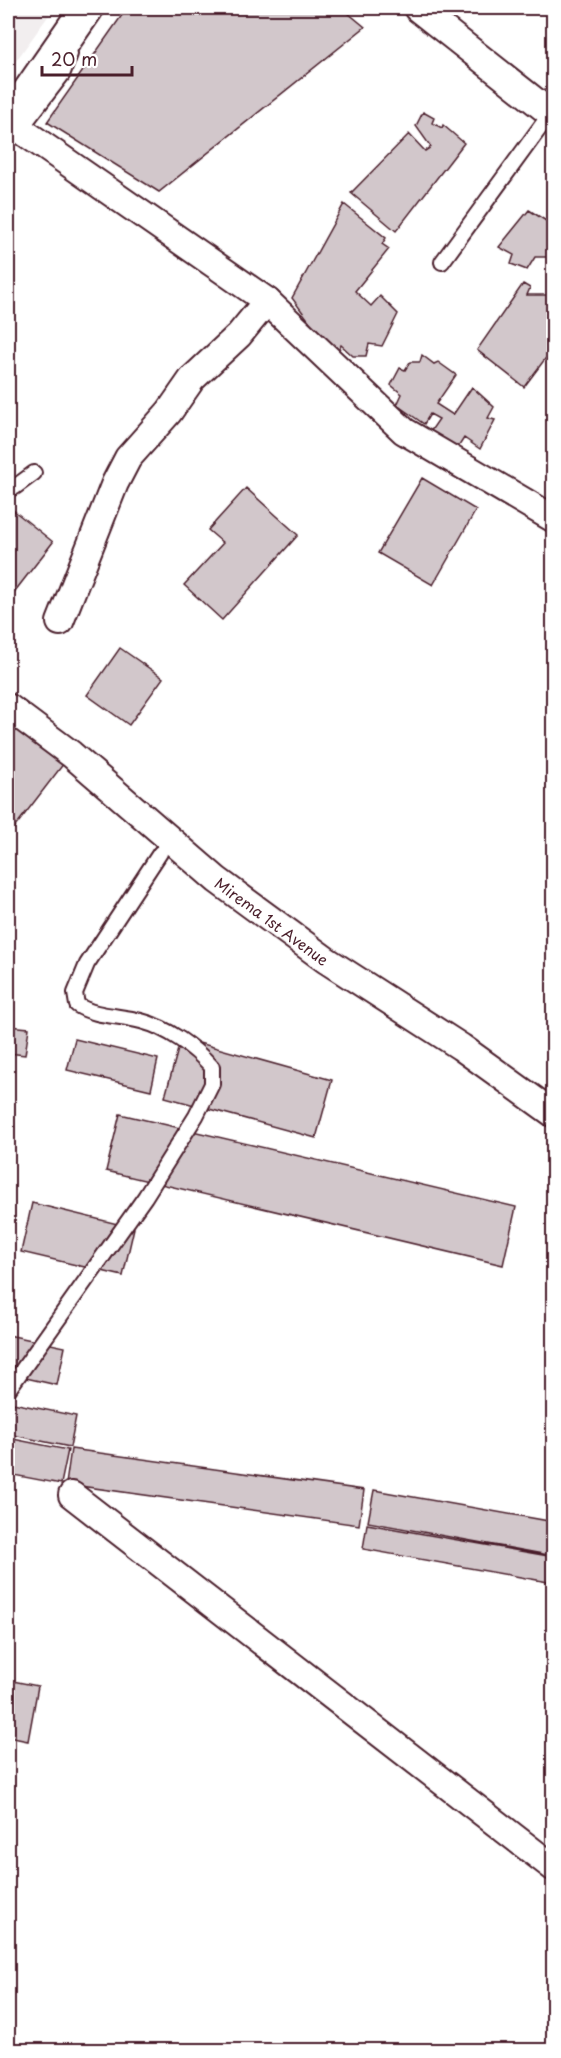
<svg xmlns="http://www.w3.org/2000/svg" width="561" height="2058" font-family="'Playpen Sans',sans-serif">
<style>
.built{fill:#f2eeef}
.building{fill:#d2c7cb;stroke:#4a1f2b;stroke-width:1.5}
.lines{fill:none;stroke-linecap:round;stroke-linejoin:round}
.service-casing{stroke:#4a1f2b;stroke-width:18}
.minor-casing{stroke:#4a1f2b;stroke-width:30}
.tertiary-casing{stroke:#4a1f2b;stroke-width:36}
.service{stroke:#fff;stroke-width:14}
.minor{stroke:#fff;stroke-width:26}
.tertiary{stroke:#fff;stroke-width:32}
.labels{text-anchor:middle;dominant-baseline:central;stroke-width:4.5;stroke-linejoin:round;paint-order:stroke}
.street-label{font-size:15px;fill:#4a1f2b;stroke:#fff}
</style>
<rect width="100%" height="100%" fill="#fff"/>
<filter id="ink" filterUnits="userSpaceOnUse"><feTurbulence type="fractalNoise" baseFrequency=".0167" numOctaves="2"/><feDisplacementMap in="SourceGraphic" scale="12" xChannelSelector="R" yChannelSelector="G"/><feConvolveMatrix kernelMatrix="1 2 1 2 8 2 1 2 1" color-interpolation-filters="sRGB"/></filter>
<g filter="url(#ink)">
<path class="built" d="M8,8H54L8,72Z"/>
<path class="building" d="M127,8H342L365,27L159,192L47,122Z
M423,112L434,118L432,123L442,128L443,125L464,143L396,231L351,193L409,134L425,151L431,147L416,126Z
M344,204L386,238L382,244L389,249L355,291L371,306L380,296L398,314L382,346L369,344L366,356H353L341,345L336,357L292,298Z
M529,210L554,226V257H535L527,270L511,264L514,255L499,247Z
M523,284L530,288L527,295H554V351L545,359L524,387L477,350Z
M422,355L434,364L438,362L456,375L436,404L453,415L472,387L494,407L488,418L495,420L480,449L464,438L457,449L430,432L439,419L430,414L424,424L397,405L402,394L391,385L400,368L405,370L410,362H420Z
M422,478L476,510L433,585L378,553Z
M246,488L298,535L222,620L184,585L223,543L208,530Z
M8,506L53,542L8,600Z
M120,648L163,678L129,725L87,695Z
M8,706L71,754L8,836Z
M8,1026L29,1028L25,1055L8,1053Z
M181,1038L332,1080L316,1138L165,1097Z
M75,1039L158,1059L151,1090L67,1070Z
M120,1114L516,1207L503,1265L106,1171Z
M32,1203L134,1228L123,1276L21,1252Z
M8,1335L65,1347L57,1385L8,1374Z
M8,1402L76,1416L70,1447L8,1434Z
M8,1438L68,1450L61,1484L8,1474Z
M71,1449L364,1490L359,1525L66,1484Z
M374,1490L554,1522V1556L368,1522Z
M367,1524L554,1557V1583L363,1549Z
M8,1680L38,1686L28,1741L8,1737Z"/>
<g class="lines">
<defs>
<path id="service" d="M28,119L62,75L70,54
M442,262L550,114
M8,489L15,487L34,473
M8,1390L145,1197L196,1116L212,1084V1067C194,1047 168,1028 141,1021C120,1015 96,1017 77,1005L75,993L87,964L160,853"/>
<g id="minor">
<path d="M417,8L554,116"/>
<path d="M8,121L267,301L404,431L554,519"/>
<path d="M60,622L115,483L128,458L169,412L192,379L239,335L267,301"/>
<path id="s1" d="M8,707L71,754L217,880L326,960L461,1047L554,1114"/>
<path d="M72,1495L554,1868"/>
</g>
<path id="tertiary" d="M8,122L87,8"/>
</defs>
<use href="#service" class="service-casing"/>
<use href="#minor" class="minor-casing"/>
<use href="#tertiary" class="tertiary-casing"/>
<use href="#service" class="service"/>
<use href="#minor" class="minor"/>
<use href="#tertiary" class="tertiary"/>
</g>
</g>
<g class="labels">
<g class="street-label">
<text stroke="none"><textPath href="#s1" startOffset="340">Mirema 1st Avenue</textPath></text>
</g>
</g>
<rect width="561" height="2058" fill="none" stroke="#fff" stroke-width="30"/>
<rect x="15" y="15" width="531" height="2028" fill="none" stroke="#4a1f2b" stroke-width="2" filter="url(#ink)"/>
<path d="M42 66v9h90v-9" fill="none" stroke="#4a1f2b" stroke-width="3"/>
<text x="51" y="66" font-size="18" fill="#4a1f2b" stroke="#ffffff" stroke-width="4.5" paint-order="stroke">20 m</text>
</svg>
